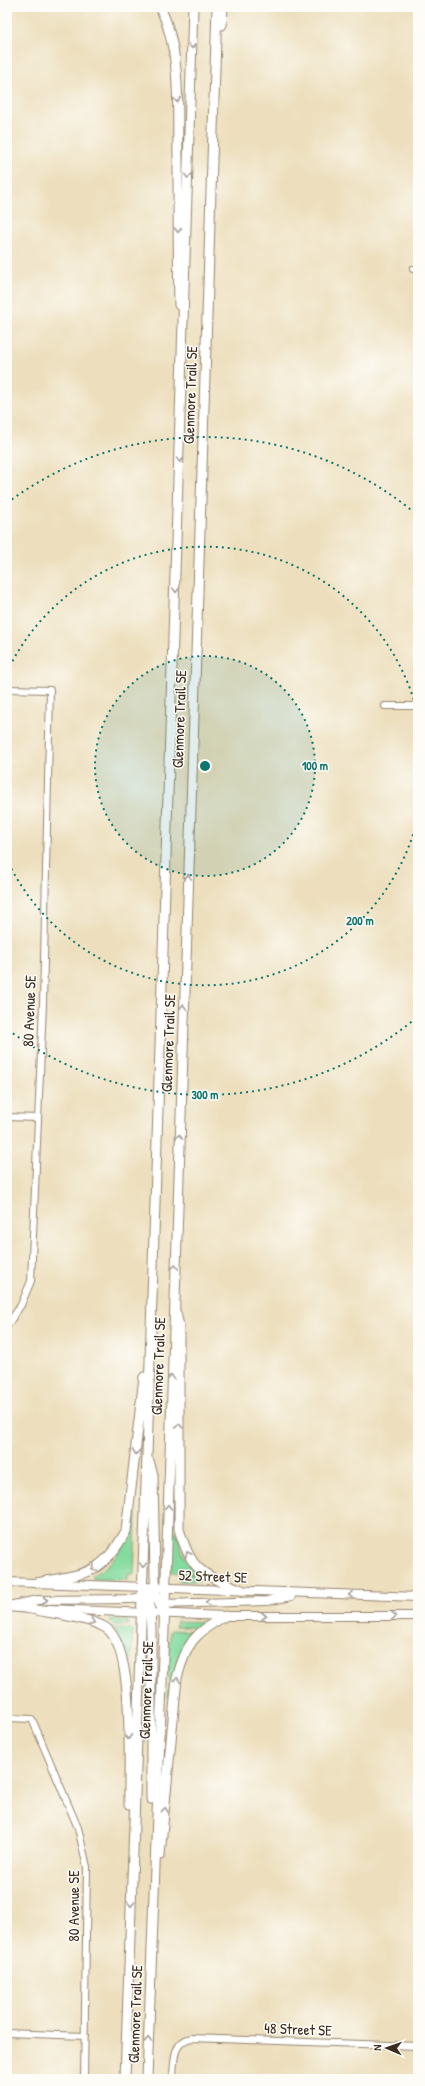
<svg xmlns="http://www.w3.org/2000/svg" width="425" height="2086" font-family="'Patrick Hand',sans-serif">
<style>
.grass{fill:#85db9f;stroke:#60825e}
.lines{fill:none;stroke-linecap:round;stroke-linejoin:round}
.minor-casing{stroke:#94846e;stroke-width:8}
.secondary-casing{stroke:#94846e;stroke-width:10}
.primary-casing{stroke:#94846e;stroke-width:11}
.minor{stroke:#fff;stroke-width:6}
.secondary{stroke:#fff;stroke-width:8}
.primary{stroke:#fff;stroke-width:9}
.oneway{stroke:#a79f9a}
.ring{fill:none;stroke:#0f766e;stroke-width:2;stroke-dasharray:2 4}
.labels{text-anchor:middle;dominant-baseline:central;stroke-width:3;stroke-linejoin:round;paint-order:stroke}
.street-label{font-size:15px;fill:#3b2a1e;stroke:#fdfcf7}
.centre{fill:#0f766e;stroke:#fdfcf7;stroke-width:2}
.ring-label{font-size:12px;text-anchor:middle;font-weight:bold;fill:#0f766e;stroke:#fdfcf7;stroke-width:3;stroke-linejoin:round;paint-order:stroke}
</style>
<rect width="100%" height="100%" fill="#fdfcf7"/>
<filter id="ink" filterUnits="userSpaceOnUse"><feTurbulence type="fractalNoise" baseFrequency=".025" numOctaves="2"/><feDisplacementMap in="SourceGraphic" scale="8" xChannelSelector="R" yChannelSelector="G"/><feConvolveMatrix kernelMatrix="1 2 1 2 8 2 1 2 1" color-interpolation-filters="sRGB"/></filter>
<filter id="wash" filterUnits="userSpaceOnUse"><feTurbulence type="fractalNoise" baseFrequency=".012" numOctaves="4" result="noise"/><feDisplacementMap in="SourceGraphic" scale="16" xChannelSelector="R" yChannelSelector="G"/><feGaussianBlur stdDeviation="0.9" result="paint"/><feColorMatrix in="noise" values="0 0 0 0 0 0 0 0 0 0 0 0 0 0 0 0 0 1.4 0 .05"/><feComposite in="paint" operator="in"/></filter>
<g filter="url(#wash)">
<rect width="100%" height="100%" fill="#eddfbd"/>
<path class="grass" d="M133,1513H136L134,1574H128V1580L93,1579V1575C118,1562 128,1540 133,1513Z
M173,1531H176L184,1556L195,1571L193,1573H171Z
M197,1574L202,1578V1581H178V1575Z
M109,1620H127L128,1625H114Z
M177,1621L206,1622L207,1623L196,1631L191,1627H175Z
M113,1628L133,1630L131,1664H128L122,1644Z
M171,1630L190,1631L192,1634L179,1656L171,1697H168L170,1631Z"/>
</g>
<g filter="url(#ink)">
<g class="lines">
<defs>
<path id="minor" d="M413,269H418
M7,689L50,690L43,1005L31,1281L21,1305L7,1326
M385,706H418
M7,1117L38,1118
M7,1718L32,1719L78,1828L87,1867L84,2079
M7,2033L85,2036
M173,2079C174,2063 172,2042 191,2038L418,2046"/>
<path id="secondary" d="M7,1582L418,1597
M160,1604L267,1601L291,1596
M13,1605L38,1600L131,1599L147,1596
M7,1607L31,1609
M49,1609L225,1616H418"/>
<path id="primary" d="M160,7C182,52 177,108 178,157C178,206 178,256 179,305
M222,25L223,7
M176,1313L179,1326V1529C192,1573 202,1574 242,1590
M149,1461L153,1475L155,1577L156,1595L162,1611
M36,1583C84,1573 101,1577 126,1531L144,1377
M142,1587L149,1596L151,1628V1799
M26,1608C47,1613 89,1617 106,1628C136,1648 128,1769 129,1805
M160,1855L177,1678C186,1644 194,1633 225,1616
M125,2079L147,1455L193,7
M147,2079L166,1577L217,7"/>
</defs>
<use href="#minor" class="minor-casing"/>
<use href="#secondary" class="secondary-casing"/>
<use href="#primary" class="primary-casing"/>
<use href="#minor" class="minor"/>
<use href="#secondary" class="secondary"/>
<use href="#primary" class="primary"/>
</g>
<defs><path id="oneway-chevron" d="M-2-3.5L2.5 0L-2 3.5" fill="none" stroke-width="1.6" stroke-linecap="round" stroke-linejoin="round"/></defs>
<g class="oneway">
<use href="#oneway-chevron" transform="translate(192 46) rotate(92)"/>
<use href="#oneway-chevron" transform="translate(177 100) rotate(87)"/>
<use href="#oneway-chevron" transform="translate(188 176) rotate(92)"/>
<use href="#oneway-chevron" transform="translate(178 230) rotate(90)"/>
<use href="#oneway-chevron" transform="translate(180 460) rotate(92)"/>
<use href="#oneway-chevron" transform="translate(176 590) rotate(92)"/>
<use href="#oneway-chevron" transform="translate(188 877) rotate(-88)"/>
<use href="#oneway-chevron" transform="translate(183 1007) rotate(-88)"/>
<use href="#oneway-chevron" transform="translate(179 1137) rotate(-88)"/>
<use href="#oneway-chevron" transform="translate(175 1267) rotate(-88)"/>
<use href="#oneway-chevron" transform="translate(171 1377) rotate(-88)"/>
<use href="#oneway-chevron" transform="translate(179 1426) rotate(-90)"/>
<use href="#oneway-chevron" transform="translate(136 1452) rotate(96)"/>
<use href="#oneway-chevron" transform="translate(168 1507) rotate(-88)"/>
<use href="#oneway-chevron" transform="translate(188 1554) rotate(-116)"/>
<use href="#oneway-chevron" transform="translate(143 1565) rotate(92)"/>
<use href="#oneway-chevron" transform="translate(94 1568) rotate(153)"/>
<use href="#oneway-chevron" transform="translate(351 1595) rotate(-178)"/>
<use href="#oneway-chevron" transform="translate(45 1600)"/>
<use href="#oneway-chevron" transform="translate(208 1602) rotate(179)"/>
<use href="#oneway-chevron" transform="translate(264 1616)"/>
<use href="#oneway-chevron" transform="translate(394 1616) rotate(1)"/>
<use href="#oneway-chevron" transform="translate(92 1622) rotate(19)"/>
<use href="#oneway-chevron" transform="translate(177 1680) rotate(-82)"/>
<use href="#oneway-chevron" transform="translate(128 1737) rotate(90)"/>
<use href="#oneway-chevron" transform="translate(165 1810) rotate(-84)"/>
<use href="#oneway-chevron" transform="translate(131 1904) rotate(92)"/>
<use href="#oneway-chevron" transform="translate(148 2040) rotate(-88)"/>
</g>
</g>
<circle cx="205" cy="766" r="110" fill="#0f766e" fill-opacity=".12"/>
<g class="ring">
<circle cx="205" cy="766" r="110"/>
<path d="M418 817A219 219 0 0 1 7 860M7 672A219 219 0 0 1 418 715"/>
<path d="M416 1018A329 329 0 0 1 7 1029M7 503A329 329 0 0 1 416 514"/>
</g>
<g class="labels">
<g class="street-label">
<text transform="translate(190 395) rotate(-88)">Glenmore Trail SE</text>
<text transform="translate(179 719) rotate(-88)">Glenmore Trail SE</text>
<text transform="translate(29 1011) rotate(-88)">80 Avenue SE</text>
<text transform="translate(168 1043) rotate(-88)">Glenmore Trail SE</text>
<text transform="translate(158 1366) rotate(-88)">Glenmore Trail SE</text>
<text transform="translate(213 1576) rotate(2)">52 Street SE</text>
<text transform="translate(146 1690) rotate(-88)">Glenmore Trail SE</text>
<text transform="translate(73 1906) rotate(-90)">80 Avenue SE</text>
<text transform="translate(135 2014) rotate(-88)">Glenmore Trail SE</text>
<text transform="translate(298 2029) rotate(2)">48 Street SE</text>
</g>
</g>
<circle cx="205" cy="766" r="6" class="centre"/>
<g class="ring-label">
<text x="315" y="770">100 m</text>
<text x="360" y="925">200 m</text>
<text x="205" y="1099">300 m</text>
</g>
<rect width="425" height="2086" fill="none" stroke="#fdfcf7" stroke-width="24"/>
<g transform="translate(387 2048) rotate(272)" stroke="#fdfcf7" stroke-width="3" paint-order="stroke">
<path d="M0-3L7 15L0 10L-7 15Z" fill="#3b2a1e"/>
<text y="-6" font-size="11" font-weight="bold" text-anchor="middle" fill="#3b2a1e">N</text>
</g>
</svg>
